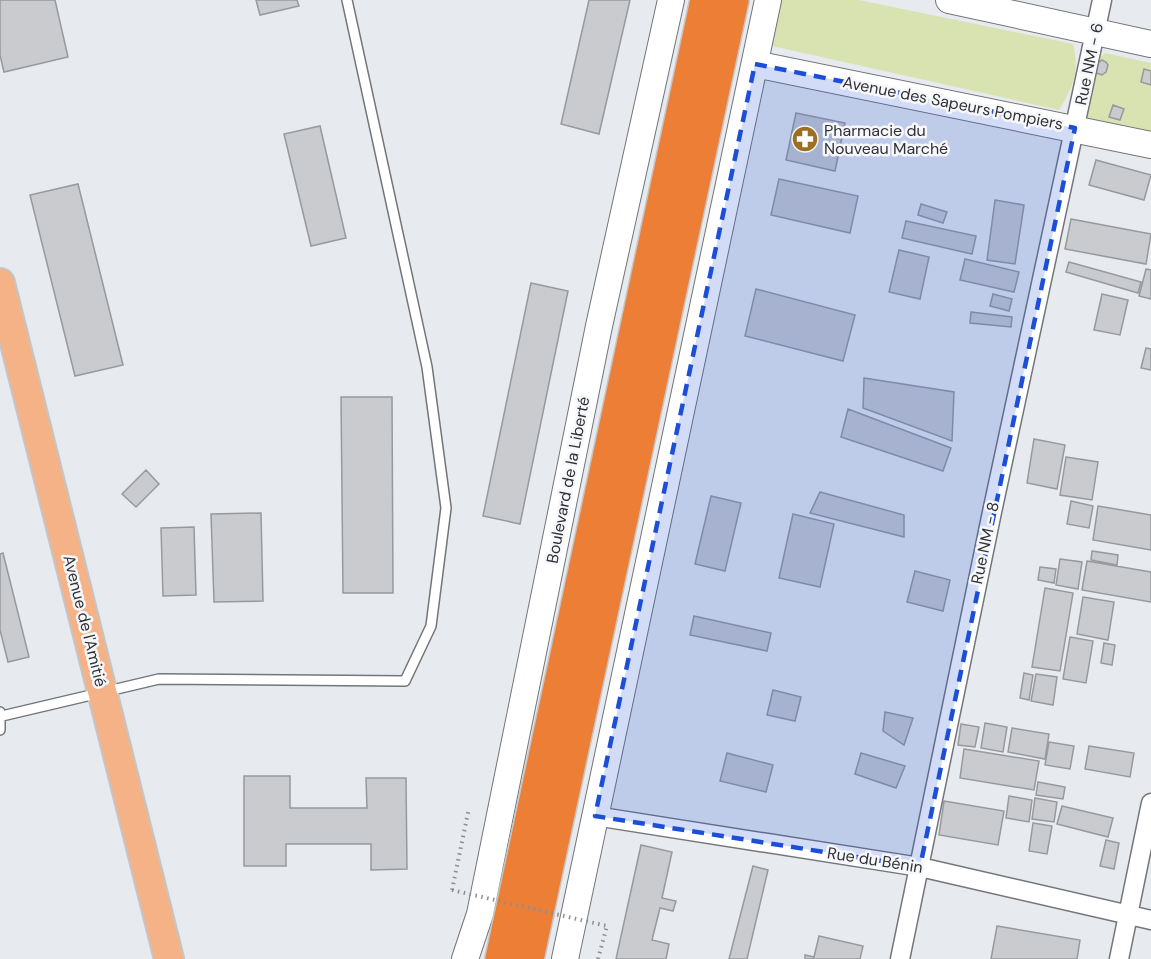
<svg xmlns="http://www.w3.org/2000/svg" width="1151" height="959" font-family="'DM Sans',sans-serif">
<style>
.green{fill:#d9e2b1}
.building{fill:#c9cbcf;stroke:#97999d;stroke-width:1.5}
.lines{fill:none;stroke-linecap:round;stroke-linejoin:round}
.lane-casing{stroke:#737579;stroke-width:12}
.street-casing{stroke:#737579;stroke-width:21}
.secondary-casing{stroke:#737579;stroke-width:28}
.primary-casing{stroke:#c5c5c6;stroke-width:32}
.highway-casing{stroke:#c5c5c6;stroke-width:36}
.path{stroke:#8d8f92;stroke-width:4;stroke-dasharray:1.5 4.5;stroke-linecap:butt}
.lane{stroke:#fff;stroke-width:9}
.street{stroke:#fff;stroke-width:18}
.secondary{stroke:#fff;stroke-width:26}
.primary{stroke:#f4b286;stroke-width:28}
.highway{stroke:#ed7e35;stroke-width:33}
.path-bridge{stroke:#8d8f92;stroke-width:4;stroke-dasharray:1.5 4.5;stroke-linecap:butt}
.marked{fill:#1d4ed8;fill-opacity:0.2;stroke:#1d4ed8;stroke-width:4.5;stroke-dasharray:12 8;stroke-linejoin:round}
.labels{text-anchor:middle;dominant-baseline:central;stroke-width:5;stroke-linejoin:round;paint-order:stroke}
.street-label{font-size:16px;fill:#303133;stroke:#f5f7fb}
.poi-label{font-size:16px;fill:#303133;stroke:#f5f7fb;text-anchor:start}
</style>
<rect width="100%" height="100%" fill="#e7eaee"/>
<path class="green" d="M782,0H859L1073,44C1080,71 1073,87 1059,110L772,46L774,29Z
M1105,53L1151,63V133L1089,120L1082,111L1093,63Z"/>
<path class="building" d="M0,0H55L68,57L4,72L0,55Z
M256,0H297L299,6L260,15Z
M589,0H630L599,134L561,124Z
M1102,60L1106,62L1108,65L1106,72L1102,75L1093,72L1096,64Z
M1144,69L1151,71V85L1141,82Z
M1113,105L1124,109L1120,120L1109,117Z
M796,113L845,123L835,171L786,160Z
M320,126L346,238L311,246L284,134Z
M1096,160L1151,175L1144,200L1089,185Z
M779,179L858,196L850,233L771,215Z
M78,184L123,365L75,376L30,195Z
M995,200L1024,205L1015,264L987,260Z
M921,204L947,212L943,223L918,215Z
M1071,219L1151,234L1146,264L1065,249Z
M906,221L976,236L972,254L902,238Z
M899,250L929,257L920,299L889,292Z
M965,259L1019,272L1014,292L960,280Z
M1069,262L1141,282L1138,293L1066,272Z
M1146,269L1151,270V299L1139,296Z
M531,283L568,291L520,524L483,516Z
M756,289L855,315L843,361L745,336Z
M993,294L1012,299L1009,311L990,306Z
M1102,294L1128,300L1120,335L1094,330Z
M971,312L1012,317L1011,327L970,323Z
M1146,348L1151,349V370L1141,368Z
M864,378L954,392L952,441L863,408Z
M341,397H392L393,593H343Z
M848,409L951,448L943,471L841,437Z
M1034,439L1065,445L1057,489L1027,483Z
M1066,457L1098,462L1092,500L1060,495Z
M146,470L159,484L136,507L122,494Z
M820,492L904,515V537L810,513Z
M711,496L741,503L725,571L695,564Z
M1071,501L1093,506L1089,528L1067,524Z
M1098,506L1151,515V550L1093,540Z
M261,513L263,601L214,602L211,514Z
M793,514L834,524L820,587L779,578Z
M194,527L196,595L163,596L161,528Z
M1092,551L1118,555L1117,565L1091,560Z
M3,553L29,657L8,662L0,630V554Z
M1060,559L1082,562L1078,589L1056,585Z
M1087,561L1151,572V602L1082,590Z
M1040,567L1056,569L1054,583L1038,580Z
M915,571L950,580L943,611L907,602Z
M1045,588L1073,593L1060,671L1032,667Z
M1083,597L1114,602L1108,640L1077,634Z
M694,616L771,633L767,651L690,635Z
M1070,637L1093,641L1086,683L1063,679Z
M1104,643L1115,645L1112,665L1101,663Z
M1024,673L1033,675L1029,700L1020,698Z
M1036,674L1057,677L1053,705L1031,701Z
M773,690L801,697L795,721L767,715Z
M885,712L913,718L904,745L883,731Z
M985,723L1007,727L1003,752L981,748Z
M961,724L979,727L975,747L958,745Z
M1012,728L1049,734L1045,759L1008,752Z
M1049,742L1074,746L1070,769L1045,765Z
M1089,746L1134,753L1130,777L1085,769Z
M964,749L1039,761L1034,790L960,778Z
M727,753L773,765L766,792L720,781Z
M861,753L905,766L896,788L855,774Z
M244,776H290V808H367L366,778H406L407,869L371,870V844H286V866H244Z
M1038,782L1065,787L1063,799L1036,795Z
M1009,796L1032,800L1029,822L1006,818Z
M1035,798L1057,802L1054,822L1032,819Z
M944,801L1004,811L998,845L939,835Z
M1062,806L1113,818L1108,837L1057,824Z
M1033,823L1052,826L1047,854L1029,851Z
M1106,840L1119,843L1114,869L1100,866Z
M641,845L672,852L662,898L676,901L673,911L660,908L652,940L669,944L666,959H616Z
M753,866L768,870L747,959H729Z
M997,926L1080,940L1077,959H991Z
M819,936L863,946L860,959H805V955L814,957Z"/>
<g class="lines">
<defs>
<path id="lane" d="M2,716L159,679L405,681L431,626L446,508L427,367L347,0
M0,730V712"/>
<path id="street" d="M595,816L920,867L1151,920
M900,959L992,512L1102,0
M1119,959L1151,803"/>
<path id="secondary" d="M949,0L1151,44
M755,64L1151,145
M465,959L480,914L599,326L671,0
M565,959L768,0"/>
<path id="primary" d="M0,283L169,959"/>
<path id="highway" d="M502,959L707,0
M527,959L732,0"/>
</defs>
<use href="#lane" class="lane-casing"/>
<use href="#street" class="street-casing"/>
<use href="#secondary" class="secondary-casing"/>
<use href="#primary" class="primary-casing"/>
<use href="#highway" class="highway-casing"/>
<path class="path" d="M452,890L469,808
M598,959L607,926"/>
<use href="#lane" class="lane"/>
<use href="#street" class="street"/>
<use href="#secondary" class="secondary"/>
<use href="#primary" class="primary"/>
<use href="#highway" class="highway"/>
<path class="path-bridge" d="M452,890L607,926"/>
</g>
<path class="marked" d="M755,64L1075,128L920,867L595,816Z"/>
<defs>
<symbol id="pharmacy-disc" viewBox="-11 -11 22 22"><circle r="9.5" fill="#9c7020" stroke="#f5f7fb"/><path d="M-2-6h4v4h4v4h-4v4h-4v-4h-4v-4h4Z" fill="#fff"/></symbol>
</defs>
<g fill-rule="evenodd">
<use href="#pharmacy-disc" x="790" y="124" width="30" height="30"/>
</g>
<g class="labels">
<g class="street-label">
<text transform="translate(1089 64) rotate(-78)">Rue NM - 6</text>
<text transform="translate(953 103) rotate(11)">Avenue des Sapeurs Pompiers</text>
<text transform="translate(568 480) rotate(-79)">Boulevard de la Liberté</text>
<text transform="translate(985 543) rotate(-78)">Rue NM - 8</text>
<text transform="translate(85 621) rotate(76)">Avenue de l'Amitié</text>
<text transform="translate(875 860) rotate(9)">Rue du Bénin</text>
</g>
<g class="poi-label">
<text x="824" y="130">Pharmacie du<tspan x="824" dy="18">Nouveau Marché</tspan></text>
</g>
</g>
</svg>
